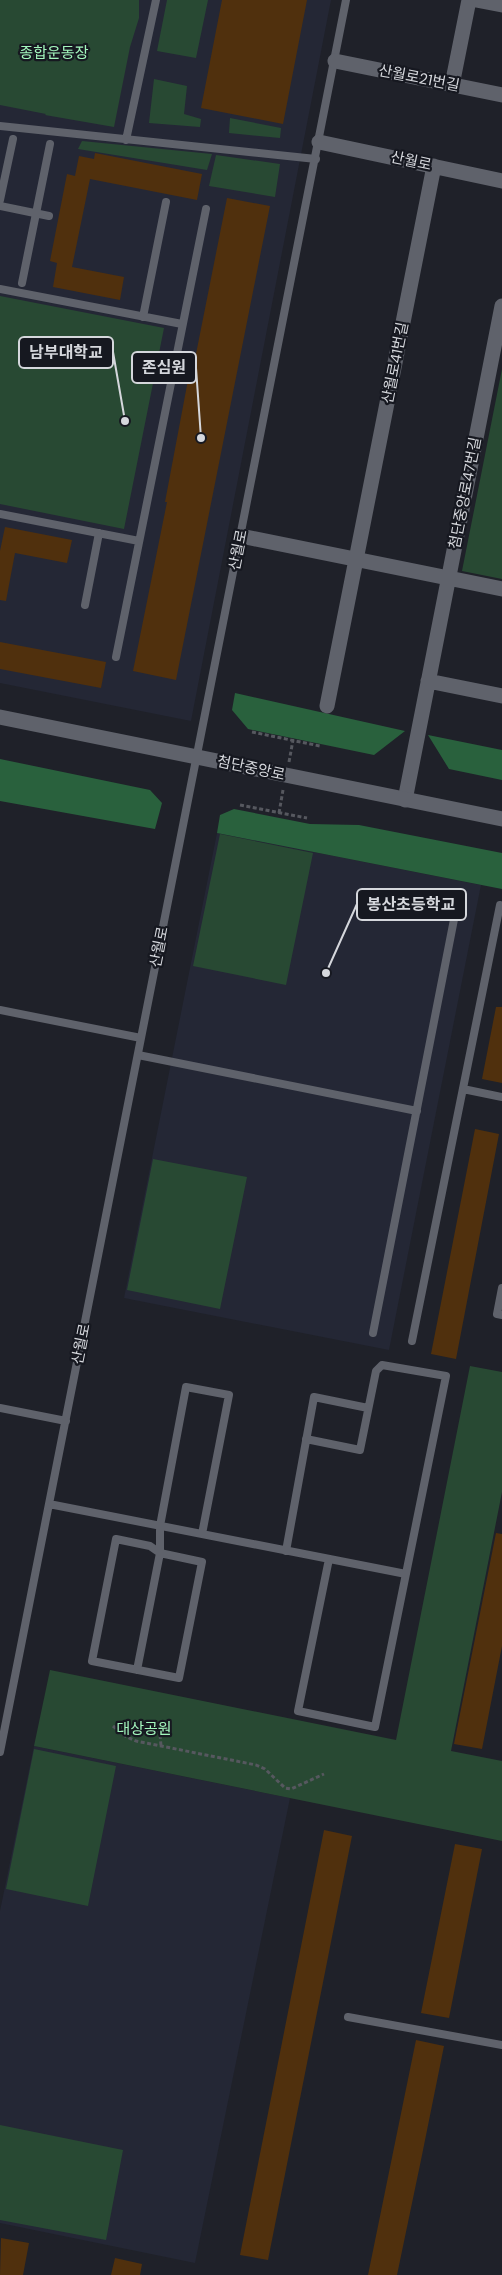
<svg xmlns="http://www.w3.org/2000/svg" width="502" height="2275" font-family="'DM Sans','Noto Sans KR',sans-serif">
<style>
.built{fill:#242735}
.green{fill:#284933}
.forest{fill:#29613d}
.building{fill:#50300d}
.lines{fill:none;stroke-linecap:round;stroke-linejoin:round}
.path{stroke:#56585f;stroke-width:3;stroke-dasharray:4 2.5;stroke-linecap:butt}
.lane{stroke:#5f626b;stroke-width:8}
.street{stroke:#5f626b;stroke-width:15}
.secondary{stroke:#5f626b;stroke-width:15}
.labels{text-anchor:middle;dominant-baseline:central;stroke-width:4.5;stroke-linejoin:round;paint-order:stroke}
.park-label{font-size:15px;fill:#a3f6bd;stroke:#161820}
.street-label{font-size:15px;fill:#d5d7dc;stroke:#161820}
.leader{fill:none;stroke:#d5d7dc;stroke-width:2}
.callout-dot{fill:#d5d7dc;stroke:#161820;stroke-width:2}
.callout{fill:#161820;stroke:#d5d7dc;stroke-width:2}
.callout-label{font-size:16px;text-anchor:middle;font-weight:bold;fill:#d5d7dc}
</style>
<rect width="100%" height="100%" fill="#1f2129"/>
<path class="built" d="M0,0H331L191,721L0,683Z
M217,833L481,885L389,1350L124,1298Z
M34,1746L290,1798L195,2263L0,2223V1911Z"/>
<path class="green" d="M0,0H139V18L130,47L114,127L45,115L46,114L0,105Z
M167,0H208L196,58L157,51Z
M154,79L187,86L184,114L201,119L200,127L149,123Z
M230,118L281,128L280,138L229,133Z
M82,141L212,154L207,170L78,149Z
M216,155L280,164L275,197L209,186Z
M0,296L164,328L124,529L0,504Z
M502,369V579L462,571Z
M220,834L313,853L286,985L193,966Z
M153,1159L247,1177L220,1309L127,1290Z
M470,1366L502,1372V1492L451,1751L502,1761V1841L34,1746L50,1670L396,1740Z
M34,1749L116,1766L88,1906L6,1889Z
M0,2125L123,2150L106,2240L0,2220Z"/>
<path class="forest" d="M235,693L405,731L374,755L248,729L232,710Z
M428,735L502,750V780L449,769Z
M0,759L150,790L162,803L155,829L0,801Z
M234,809L310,824L359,825L502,853V889L217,833L220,815Z"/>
<path class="building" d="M222,0H307L283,124L201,108Z
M95,153L202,174L197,200L90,179L72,267L124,277L120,300L53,287L57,263L50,261L67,174L75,176L79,156L94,159Z
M227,198L270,206L176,680L133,671L167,502H165L191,364H194Z
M5,527L72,540L67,563L15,553L6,601L0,600V551Z
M0,642L106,662L101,688L0,669Z
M496,1007H502V1083L482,1079Z
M475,1129L499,1134L456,1359L431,1354Z
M496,1533L502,1534V1646L482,1749L454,1744Z
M324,1830L352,1836L268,2260L240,2255Z
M455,1844L482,1849L449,2018L421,2013Z
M416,2040L444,2046L421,2160L397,2275H368Z
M1,2238L29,2243L23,2275H0Z
M115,2258L142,2264L140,2275H111Z"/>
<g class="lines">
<path class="path" d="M252,732L320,746
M289,762L293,740
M240,805L307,818
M279,813L283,790
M159,1722L161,1746
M113,1726L125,1736L136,1741L256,1765L265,1769L285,1788L291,1789L324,1774"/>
<path class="lane" d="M0,126L316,159
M126,140L156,0
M0,200L13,139
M0,206L49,216
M22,283L50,144
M0,289L182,324
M143,317L166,202
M0,514L139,541
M85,605L99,533
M116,657L206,209
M0,1010L141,1038
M138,1055L417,1111
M463,1089L502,1097
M502,1288L497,1314L502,1315
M373,1333L458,899
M412,1341L500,905
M0,1408L66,1421
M306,1439L360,1450L376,1371L382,1365L446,1376L375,1727L298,1711L329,1559
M49,1504L406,1574
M116,1539L150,1546L160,1553L202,1562L179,1678L92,1661Z
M286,1551L314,1397L368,1408
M137,1670L160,1553V1526L186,1387L229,1395L202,1534
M0,1752L346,0
M348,2017L502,2045"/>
<path class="street" d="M476,0L502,5
M335,61L502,95
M452,85L469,0
M319,142L502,181
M241,536L502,589
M428,681L502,696
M327,706L434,166
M405,800L502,306"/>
<path class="secondary" d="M0,717L502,819"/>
</g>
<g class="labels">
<g class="park-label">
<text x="54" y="53">종합운동장</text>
<text x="144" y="1729">대상공원</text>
</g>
<g class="street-label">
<text transform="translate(419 78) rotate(11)">산월로21번길</text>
<text transform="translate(411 161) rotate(12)">산월로</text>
<text transform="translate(395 363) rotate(-79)">산월로41번길</text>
<text transform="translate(465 493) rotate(-79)">첨단중앙로47번길</text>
<text transform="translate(238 550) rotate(-79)">산월로</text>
<text transform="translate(251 768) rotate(12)">첨단중앙로</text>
<text transform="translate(159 947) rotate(-79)">산월로</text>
<text transform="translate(81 1344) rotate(-79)">산월로</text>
</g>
</g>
<path class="leader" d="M125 421L113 352M201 438L196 368M326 973L357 904"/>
<g class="callout-dot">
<circle cx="125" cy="421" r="5"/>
<circle cx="201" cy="438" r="5"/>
<circle cx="326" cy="973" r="5"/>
</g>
<g class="callout">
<rect x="19" y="337" width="94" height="31" rx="5"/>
<rect x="132" y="352" width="64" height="31" rx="5"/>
<rect x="357" y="889" width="109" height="31" rx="5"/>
</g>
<g class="callout-label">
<text x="66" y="358">남부대학교</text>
<text x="164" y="373">존심원</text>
<text x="411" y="910">봉산초등학교</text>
</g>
</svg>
